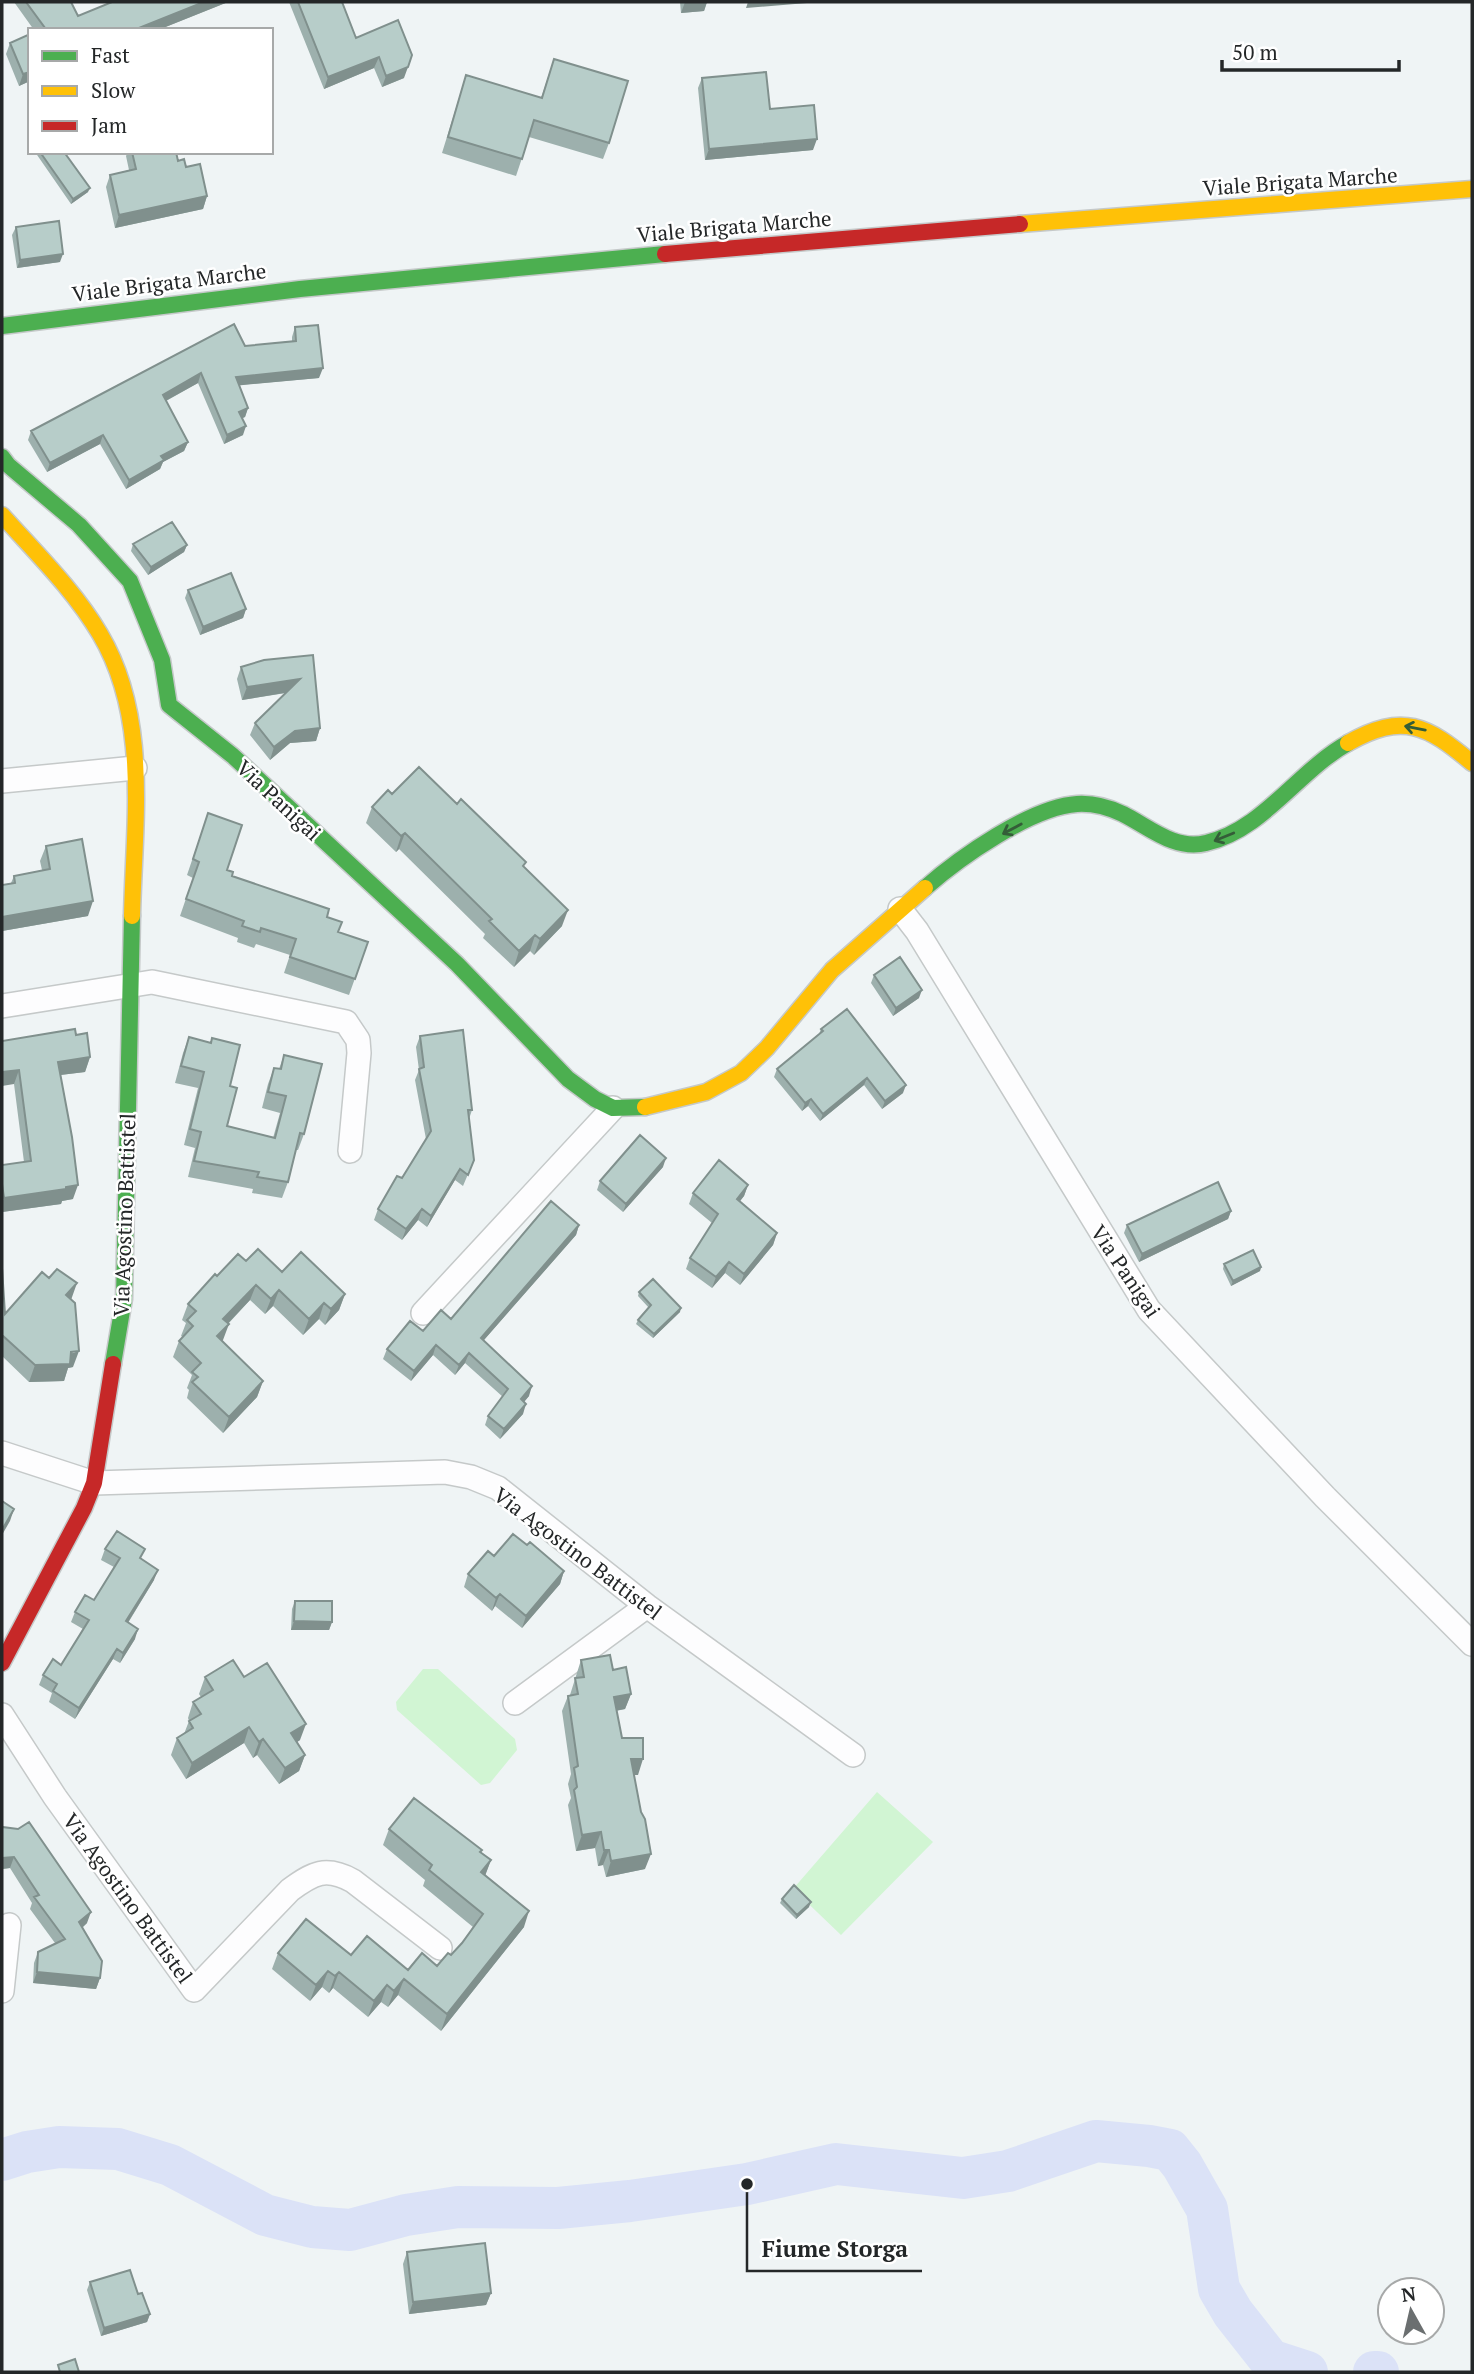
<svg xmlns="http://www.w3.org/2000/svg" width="1474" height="2374" font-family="'PT Serif',serif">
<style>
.green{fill:#d1f5d3}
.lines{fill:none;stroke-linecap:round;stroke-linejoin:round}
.river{stroke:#dbe2f7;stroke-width:42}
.street-casing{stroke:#c5c9c9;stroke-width:26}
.fast-casing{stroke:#c5c9c9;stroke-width:19}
.slow-casing{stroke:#c5c9c9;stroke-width:19}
.jam-casing{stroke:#c5c9c9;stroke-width:19}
.street{stroke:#fdfdfe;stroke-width:23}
.fast{stroke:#4caf50;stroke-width:16}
.slow{stroke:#ffc107;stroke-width:16}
.jam{stroke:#c62828;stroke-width:16}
.wall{fill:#9db0ad}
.shaded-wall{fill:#80908d}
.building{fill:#b7cdc9;stroke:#80908d;stroke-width:2}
.oneway{stroke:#345d38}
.labels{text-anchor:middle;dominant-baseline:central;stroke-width:5;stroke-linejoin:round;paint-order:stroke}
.street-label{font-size:21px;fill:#242728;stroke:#fff}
.leader{fill:none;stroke:#242728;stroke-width:2.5}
.callout-dot{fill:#242728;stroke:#fff;stroke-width:2.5}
.callout-label{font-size:23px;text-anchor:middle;font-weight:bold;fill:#242728;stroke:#fff;stroke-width:5;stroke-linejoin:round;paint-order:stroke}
</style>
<rect width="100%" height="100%" fill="#eff4f5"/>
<path class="green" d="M423,1669H438L515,1739L517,1750L490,1783L481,1785L397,1710L396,1702Z
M877,1792L933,1842L841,1935L793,1889Z"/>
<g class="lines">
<path class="river" d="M2,2160L27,2152L59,2147L118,2149L170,2165L265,2215L312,2227L350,2230L406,2215L458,2207L558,2208L630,2201L747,2184L836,2164L963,2178L1008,2171L1096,2141L1149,2146L1170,2150L1182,2165L1207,2209L1219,2289L1233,2313L1270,2360L1307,2372
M1374,2372H1378"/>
<defs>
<path id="street" d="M2,781L135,768
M900,909L917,931L1149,1310L1325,1497L1472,1644
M2,1006L152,982L346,1022L358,1040L359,1053L350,1151
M423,1313L613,1108
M2,1453L94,1483L445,1472L471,1477L498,1488L647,1606L853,1755
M515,1703L647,1606
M2,1715L55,1797L194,1990L290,1890C313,1873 326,1866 353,1881L440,1948
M2,1991L9,1925"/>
<path id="fast" d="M2,326L300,289L665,254
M2,457L8,465L79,525L130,581L162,660L169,705L233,756L457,964L568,1079L595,1099L613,1108L645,1107
M925,888C959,858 1031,807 1077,804C1093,803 1108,807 1123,814C1149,827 1175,851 1206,843C1263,830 1298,771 1348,743
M113,1364L124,1299L132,916"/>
<path id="slow" d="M1020,224L1472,189
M2,515C36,553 74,590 100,634C150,718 134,822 132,916
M1348,743C1403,712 1427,725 1472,763
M645,1107L706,1092L741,1073L767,1048L832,970L925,888"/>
<path id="jam" d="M665,254L1020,224
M2,1663L84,1508L94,1483L113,1364"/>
</defs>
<use href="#street" class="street-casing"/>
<use href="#fast" class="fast-casing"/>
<use href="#slow" class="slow-casing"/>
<use href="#jam" class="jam-casing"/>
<use href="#street" class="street"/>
<use href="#fast" class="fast"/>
<use href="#slow" class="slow"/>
<use href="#jam" class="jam"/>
</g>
<path class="wall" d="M14,2H71L78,16L112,2H228L158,30H34Z
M289,2H344L342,3L356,38L404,78L382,87L374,68L324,89Z
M680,2H707L704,11L681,13Z
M30,34V81L19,86L6,54L10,43Z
M554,59L609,143L603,159L529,137L516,176L442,153L466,75L541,98Z
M702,78L770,109L813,150L705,160L698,88Z
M35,152H64L88,192L71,204Z
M128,152L178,161L186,167L207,196L203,209L115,228L106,187L110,175L129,170L126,156Z
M16,227L60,262L17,268L12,235Z
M295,327L319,378L239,385L248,408L245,417L242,418L243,435L224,444L198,383L166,401L188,442L184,451L163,462L160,469L126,489L100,444L47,472L28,440L31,431L245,346L292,341V337Z
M133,544L187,545L184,552L148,575L131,551Z
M188,590L246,609L243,618L200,635L185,598Z
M264,660L320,728L316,741L290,743L270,760L250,735L255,723L286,693L242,700L237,679L241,667Z
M392,794L524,867L562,926L534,955L530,951L514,967L483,938L485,934L399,849L396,852L366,823L372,807Z
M208,813L227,870L232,876L327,917L338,932L368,942L349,995L284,973L290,955L256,944L254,948L237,942L238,938L180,916L193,878L187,875Z
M46,846L88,916L2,931V885L11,883L14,876L42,870L40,861Z
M874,975L919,998L893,1016L871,983Z
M821,1029L903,1093L882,1109L864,1085L820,1121L808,1106L802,1111L774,1077L777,1069L819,1034Z
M76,1035L90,1057L85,1072L60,1075L73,1199L62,1201L61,1204L2,1212V1165L24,1162L14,1084L2,1041Z
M420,1036L472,1110L469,1119L474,1160L463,1186L455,1180L427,1227L418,1220L402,1240L374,1220L378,1209L402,1178L426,1139L415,1080L419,1070L416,1047Z
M189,1037L230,1086L227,1126L273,1138L280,1113L262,1108L268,1084L274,1068L279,1069L284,1055L304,1134L298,1150H296L288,1182L282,1198L252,1193L253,1189L188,1177L195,1148L184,1145L198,1088L175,1083L183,1053Z
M663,1167L623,1212L597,1190L600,1181Z
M748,1185L744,1196L740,1201L777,1233L773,1245L740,1285L725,1273L712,1288L686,1269L690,1258L712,1223L689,1204L693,1193Z
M1231,1211L1228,1219L1139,1262L1124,1233L1127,1225Z
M579,1225L576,1235L483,1341L529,1396L524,1402L523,1414L500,1439L485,1425L488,1416L503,1397L465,1363L455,1375L433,1355L411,1381L383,1359L387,1349L451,1319Z
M246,1261L345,1294L339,1310L325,1325L319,1319L303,1335L273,1306L265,1314L250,1300L228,1324L222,1341L263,1381L257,1397L223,1433L187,1398L189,1390L187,1388L192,1375L173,1357L179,1341L183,1337L181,1336L186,1323L182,1320L188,1304L217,1276Z
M1224,1264L1261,1267L1260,1271L1231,1286L1223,1269Z
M2,1268L5,1314L71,1300L73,1367L68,1368L64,1381L29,1382L2,1356Z
M639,1292L680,1312L653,1338L636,1324L638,1320L649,1308L638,1296Z
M527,1545L564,1571L560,1584L522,1628L495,1606L492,1611L464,1587L468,1574L494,1556Z
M105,1549L142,1560L154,1580L128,1623L135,1639L120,1663L113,1659L75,1719L49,1702L52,1693L39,1685L43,1675L61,1665L83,1629L71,1622L75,1612L94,1600L114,1567L101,1560Z
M295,1601L332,1622L329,1630H291L292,1609Z
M581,1660L613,1670L631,1694L625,1709L616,1711L622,1738L638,1775H634L645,1869L606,1877L603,1865L598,1866L595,1848L576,1851L568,1805L571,1798L568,1784L571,1774L562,1711L568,1696L570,1695Z
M205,1677H244L300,1740L297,1742L305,1755L299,1771L279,1784L257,1755L253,1758L244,1743L186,1779L171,1755L177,1738L184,1734L189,1721L188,1718L193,1702L201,1697L199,1694Z
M2,1827L87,1923L82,1928L100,1978L96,1989L33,1983L34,1963L38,1952L55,1943L30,1909L32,1903L10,1868L2,1869Z
M389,1829L481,1852L491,1860L485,1875L524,1927L441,2031L398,1995L388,2007L381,2002L368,2017L333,1988L329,1993L322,1987L310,2001L272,1969L278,1953L351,1955L408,1970L437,1966L451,1955L462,1943L473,1927L423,1886L425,1880L383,1845Z
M782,1899L809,1907L796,1919L780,1903Z
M407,2252L491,2293L486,2305L409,2314L403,2264Z
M90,2282L138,2294L150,2314L147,2322L101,2336L87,2290Z"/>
<path class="shaded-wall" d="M204,2H228L158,30H134Z
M685,2H707L704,11L681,13Z
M748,2H819L746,8Z
M379,57L374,68L324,89L328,77Z
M408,67L404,78L382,87L386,76Z
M30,72V81L19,86L23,74Z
M817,139L813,150L705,160L709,149Z
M90,188L88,192L71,204L73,199Z
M207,196L203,209L115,228L119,215Z
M63,254L60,262L17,268L20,260Z
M323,368L319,378L233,386L236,377Z
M201,373L198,383L160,404L163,395Z
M248,408L245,417L236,421L239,412Z
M246,426L243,435L224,444L227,435Z
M103,435L100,444L47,472L50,463Z
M188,442L184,451L163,462L160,469L126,489L129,480L161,456Z
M187,545L184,552L148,575L151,567Z
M246,609L243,618L200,635L203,627Z
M300,679L296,691L242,700L247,687Z
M320,728L316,741L290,743L270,760L274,747L295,731Z
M405,833L399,849L396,852L401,836Z
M93,901L88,916L2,931V917Z
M568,910L562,926L534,955L540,939Z
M535,935L530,951L514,967L519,951Z
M922,990L919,998L893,1016L896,1008Z
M90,1057L85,1072L52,1076L58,1062Z
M19,1070L14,1084L2,1086V1072Z
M867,1078L864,1085L820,1121L823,1114Z
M906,1085L903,1093L882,1109L885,1101Z
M811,1099L808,1106L802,1111L805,1103Z
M666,1158L663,1167L623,1212L626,1204Z
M460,1169L455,1180L427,1227L431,1216Z
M78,1185L73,1199L62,1201L61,1204L2,1212V1203L4,1198Z
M748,1185L744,1196L733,1210L737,1199Z
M422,1209L418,1220L402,1240L406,1229Z
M1231,1211L1228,1219L1139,1262L1142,1254Z
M579,1225L576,1235L477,1348L481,1338Z
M777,1233L773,1245L740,1285L744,1274Z
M729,1262L725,1273L712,1288L716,1277Z
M1261,1267L1260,1271L1231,1286L1233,1281Z
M77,1283L71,1300L66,1295Z
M256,1285L250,1300L217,1335L223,1319Z
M279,1290L273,1306L265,1314L271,1299Z
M345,1294L339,1310L325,1325L331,1309Z
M324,1303L319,1319L303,1335L309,1319Z
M681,1308L680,1312L653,1338L654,1334Z
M229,1324L223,1340L211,1352L217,1336Z
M436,1345L433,1355L411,1381L414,1371Z
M79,1351L73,1367L68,1368L64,1381L29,1382L35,1365Z
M469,1353L465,1363L455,1375L459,1365Z
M263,1381L257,1397L223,1433L229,1417Z
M532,1386L529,1396L518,1409L521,1399Z
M526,1404L523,1414L500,1439L504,1429Z
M14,1509L10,1521L2,1535V1530Z
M158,1570L154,1580L122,1632L126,1621Z
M564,1571L560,1584L522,1628L526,1616Z
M500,1594L495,1606L492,1611L496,1598Z
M294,1621L332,1622L329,1630H291Z
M138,1629L135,1639L120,1663L123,1653Z
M117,1649L113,1659L75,1719L79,1708Z
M631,1694L625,1709L608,1712L614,1697Z
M306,1724L300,1740L285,1750L291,1733Z
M249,1727L244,1743L186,1779L192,1763Z
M263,1739L257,1755L253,1758L259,1742Z
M305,1755L299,1771L279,1784L285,1768Z
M631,1759H643L638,1775H625Z
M601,1832L595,1848L576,1851L582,1835Z
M604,1850H609L603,1865L598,1866Z
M651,1854L645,1869L606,1877L611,1861Z
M14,1857L10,1868L2,1869V1858Z
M491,1860L485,1876L481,1872Z
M811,1902L809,1907L796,1919L797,1915Z
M529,1911L524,1927L441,2031L447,2014Z
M91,1912L87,1923L75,1934L79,1922Z
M328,1971L322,1987L310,2001L316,1985Z
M37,1972L100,1978L96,1989L33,1983Z
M339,1972L333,1988L329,1993L335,1976Z
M404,1979L398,1995L388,2007L394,1991Z
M387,1985L381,2002L368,2017L374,2001Z
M491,2293L486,2305L409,2314L413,2302Z
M150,2314L147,2322L101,2336L104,2328Z"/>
<path class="building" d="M26,2H71L78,16L112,2H204L134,30H41L45,28Z
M298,2H342L356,38L398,20L412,55L408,67L386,76L379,57L328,77Z
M30,34V72L23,74L10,43Z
M554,59L628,81L609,143L534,120L522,159L448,137L466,75L542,98Z
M766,72L770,109L814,105L817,139L709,149L702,78Z
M40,152H64L90,188L73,199Z
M132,152H176L178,161L184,159L186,167L200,164L207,196L119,215L110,175L136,169Z
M59,221L63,254L20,260L16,227Z
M234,324L245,346L296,341L295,327L318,325L323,368L236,377L248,408L239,412L246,426L227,435L201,373L163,395L188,442L161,456L164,460L129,480L103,435L50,463L31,431Z
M172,522L187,545L151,567L133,544Z
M231,573L246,609L203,627L188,590Z
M313,655L320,728L295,731L274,747L255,723L300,679L247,687L241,667L264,660Z
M419,767L457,804L461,799L526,862L523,866L568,910L540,939L535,935L519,951L489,921L492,919L405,833L401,836L372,807L388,790L392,794Z
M208,813L242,825L227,870L233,872L232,876L329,909L327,917L342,922L338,932L368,942L355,979L290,957L296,939L261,928L260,932L242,926L244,921L186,899L199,862L193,859Z
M82,839L93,901L2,917V885L15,883L14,876L50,869L46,846Z
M900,957L922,990L896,1008L874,975Z
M847,1009L906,1085L885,1101L867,1078L823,1114L811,1099L805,1103L777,1069L823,1031L821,1029Z
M75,1029L76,1035L87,1033L90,1057L58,1062L72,1137L78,1185L66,1187V1189L4,1198L2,1184V1165L31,1161L19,1070L2,1072V1041Z
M463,1030L472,1110H468L474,1160L468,1175L460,1169L431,1216L422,1209L406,1229L378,1209L397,1176L402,1178L431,1131L419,1069L424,1067L420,1036Z
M189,1037L211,1043L212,1038L240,1045L230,1086L237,1088L227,1126L275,1138L286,1096L268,1092L274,1068L281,1069L284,1055L322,1064L304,1134L300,1133L288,1182L257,1177L259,1172L194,1161L201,1132L190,1129L204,1072L181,1066Z
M640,1135L666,1158L626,1204L600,1181Z
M719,1160L748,1185L737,1199L777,1233L744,1274L729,1262L716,1277L690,1258L718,1214L693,1193Z
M1218,1182L1231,1211L1142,1254L1127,1225Z
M551,1201L579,1225L481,1338L532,1386L521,1399L526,1404L504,1429L488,1416L508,1389L469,1353L459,1365L436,1345L414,1371L387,1349L410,1321L423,1331L441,1310L451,1319Z
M258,1249L282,1272L301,1252L345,1294L331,1309L324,1303L309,1319L279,1290L271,1299L256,1285L223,1319L229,1324L217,1336L263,1381L229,1417L192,1382L198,1377L192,1372L201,1363L179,1341L193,1326L187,1320L196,1311L188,1304L215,1274L217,1276L238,1254L246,1261Z
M1253,1250L1261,1267L1233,1281L1224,1264Z
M2,1268L5,1314L42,1272L49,1278L57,1269L77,1283L66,1295L75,1303L79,1351L71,1352L70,1364L35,1365L2,1335Z
M653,1279L681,1308L654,1334L638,1320L651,1305L639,1292Z
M2,1501L14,1509L2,1530Z
M117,1531L145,1549L140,1558L158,1570L126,1621L138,1629L123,1653L117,1649L79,1708L53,1691L57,1684L43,1675L53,1659L61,1665L89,1620L75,1612L85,1595L94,1600L120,1558L105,1549Z
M513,1534L527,1545L530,1542L564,1571L526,1616L500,1594L496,1598L468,1574L488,1551L494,1556Z
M295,1601H332V1622L294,1621Z
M610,1655L613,1670L626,1667L631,1694L614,1697L622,1738H643V1759H631L641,1812L645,1819L651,1854L611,1861L609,1850H604L601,1832L582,1835L574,1790L577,1787L574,1768L578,1766L568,1696L578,1694L575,1678L584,1677L581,1660Z
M233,1660L244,1677L267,1663L306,1724L291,1733L305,1755L285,1768L263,1739L259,1742L249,1727L192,1763L177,1738L193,1728L189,1721L201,1714L193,1702L213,1690L205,1677Z
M414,1798L482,1850L480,1852L491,1860L481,1872L529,1911L447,2014L404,1979L394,1991L387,1985L374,2001L339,1972L335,1976L328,1971L316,1985L278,1953L306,1919L351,1955L367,1936L408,1970L422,1953L437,1966L448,1953L451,1955L462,1943L483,1914L429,1870L432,1865L389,1829Z
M29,1822L91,1912L79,1922L102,1961L100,1978L37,1972L38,1952L65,1939L34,1897L39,1895L14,1857L2,1858V1827L18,1829Z
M794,1885L811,1902L797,1915L782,1899Z
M485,2243L491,2293L413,2302L407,2252Z
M130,2270L138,2294L142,2293L150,2314L104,2328L90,2282Z
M75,2359L79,2372H60L58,2365Z"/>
<defs><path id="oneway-shaft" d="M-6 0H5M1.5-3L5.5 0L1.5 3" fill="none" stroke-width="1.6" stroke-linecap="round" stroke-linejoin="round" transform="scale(1.75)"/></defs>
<g class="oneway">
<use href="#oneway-shaft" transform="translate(1415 728) rotate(-169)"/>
<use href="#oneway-shaft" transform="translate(1012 829) rotate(152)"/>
<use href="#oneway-shaft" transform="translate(1224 837) rotate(158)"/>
</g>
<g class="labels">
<g class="street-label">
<text transform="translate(1300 181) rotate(-4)">Viale Brigata Marche</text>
<text transform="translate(734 226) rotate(-5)">Viale Brigata Marche</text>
<text transform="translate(169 282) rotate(-7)">Viale Brigata Marche</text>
<text transform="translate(279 800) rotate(43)">Via Panigai</text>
<text transform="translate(124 1215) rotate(-88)">Via Agostino Battistel</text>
<text transform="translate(1126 1271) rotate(56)">Via Panigai</text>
<text transform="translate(578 1553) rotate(37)">Via Agostino Battistel</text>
<text transform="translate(128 1898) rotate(54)">Via Agostino Battistel</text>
</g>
</g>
<path class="leader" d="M747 2184L747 2271H922"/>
<circle class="callout-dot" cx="747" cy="2184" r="7"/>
<g class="callout-label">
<text x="835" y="2257">Fiume Storga</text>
</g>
<rect width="1474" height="2374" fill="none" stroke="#242728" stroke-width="7"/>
<rect x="28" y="28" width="245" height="126" fill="#ffffff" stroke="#a7a9a9" stroke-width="2"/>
<rect x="42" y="51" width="35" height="10" fill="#4caf50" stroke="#a7a9a9" stroke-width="2"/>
<text x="91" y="63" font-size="21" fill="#242728">Fast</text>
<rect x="42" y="86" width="35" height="10" fill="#ffc107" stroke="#a7a9a9" stroke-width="2"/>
<text x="91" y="98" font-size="21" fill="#242728">Slow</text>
<rect x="42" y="121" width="35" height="10" fill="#c62828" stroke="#a7a9a9" stroke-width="2"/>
<text x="91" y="133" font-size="21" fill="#242728">Jam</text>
<g transform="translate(1411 2311) rotate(352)"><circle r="33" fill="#ffffff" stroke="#a7a9a9" stroke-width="2"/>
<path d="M0-5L12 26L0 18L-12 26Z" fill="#6b6f70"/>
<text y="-10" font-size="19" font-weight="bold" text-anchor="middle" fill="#242728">N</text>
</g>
<path d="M1222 60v10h177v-10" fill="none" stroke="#242728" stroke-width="3.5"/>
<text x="1232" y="60" font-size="21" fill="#242728" stroke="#ffffff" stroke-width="5" paint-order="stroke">50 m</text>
</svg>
